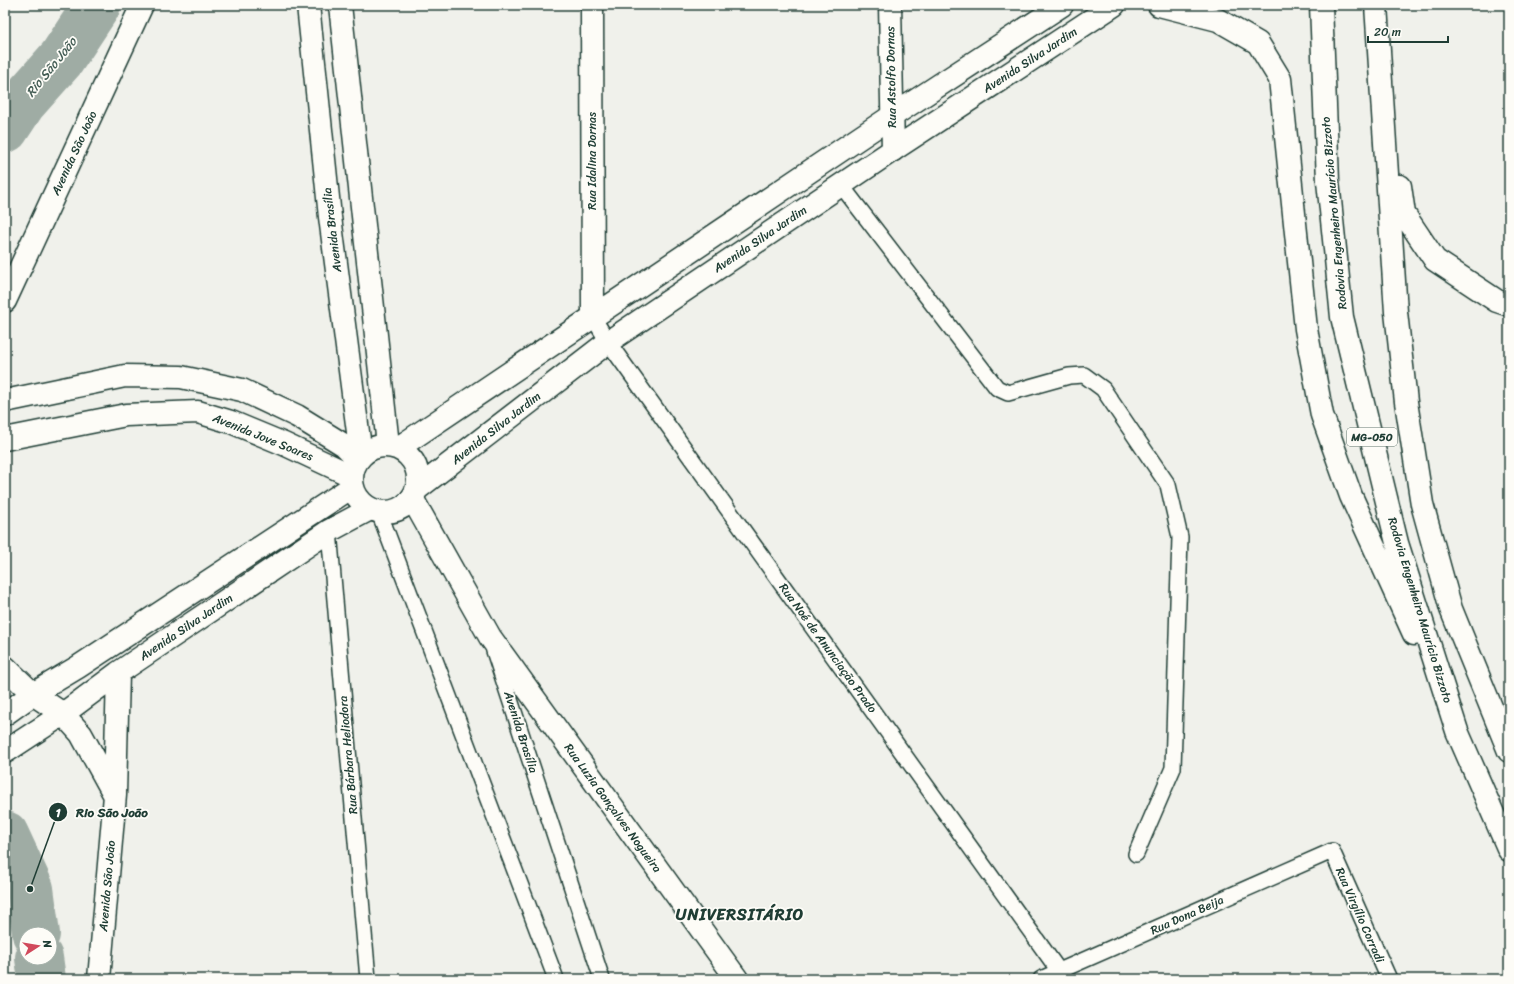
<svg xmlns="http://www.w3.org/2000/svg" width="1514" height="984" font-family="Sriracha,sans-serif">
<style>
.lines{fill:none;stroke-linecap:round;stroke-linejoin:round}
.river{stroke:#9faca4;stroke-width:48}
.service-casing{stroke:#1f3d34;stroke-width:18}
.minor-casing{stroke:#1f3d34;stroke-width:25}
.tertiary-casing{stroke:#1f3d34;stroke-width:25}
.secondary-casing{stroke:#1f3d34;stroke-width:25}
.trunk-casing{stroke:#1f3d34;stroke-width:25}
.service{stroke:#fdfcf7;stroke-width:15}
.minor{stroke:#fdfcf7;stroke-width:22}
.tertiary{stroke:#fdfcf7;stroke-width:22}
.secondary{stroke:#fdfcf7;stroke-width:22}
.trunk{stroke:#fdfcf7;stroke-width:22}
.labels{text-anchor:middle;dominant-baseline:central;stroke-width:3.5;stroke-linejoin:round;paint-order:stroke}
.shield{fill:#fdfcf7;stroke:#62766e;stroke-width:1}
.shield-label{font-size:11px;font-weight:bold;fill:#1f3d34}
.street-label{font-size:12px;fill:#1f3d34;stroke:#fdfcf7}
.water-label{font-size:13px;font-style:italic;fill:#455e56;stroke:#fdfcf7}
.district-label{font-size:16px;font-weight:bold;letter-spacing:1px;fill:#1f3d34;stroke:#fdfcf7}
.leader{fill:none;stroke:#1f3d34;stroke-width:1.5}
.callout-dot{fill:#1f3d34;stroke:#fdfcf7;stroke-width:1.5}
.mark-label{font-size:12px;text-anchor:middle;font-weight:bold;fill:#fff}
.callout-label{font-size:13px;text-anchor:middle;font-weight:bold;fill:#1f3d34;stroke:#fdfcf7;stroke-width:3.5;stroke-linejoin:round;paint-order:stroke}
</style>
<rect width="100%" height="100%" fill="#f0f1eb"/>
<filter id="ink" filterUnits="userSpaceOnUse"><feTurbulence type="fractalNoise" baseFrequency=".025" numOctaves="2"/><feDisplacementMap in="SourceGraphic" scale="8" xChannelSelector="R" yChannelSelector="G"/><feConvolveMatrix kernelMatrix="1 2 1 2 8 2 1 2 1" color-interpolation-filters="sRGB"/></filter>
<g filter="url(#ink)">
<g class="lines">
<path class="river" d="M5,129L22,103L62,58L97,5
M5,835L30,889L36,934
M39,958L42,979"/>
<defs>
<path id="service" d="M841,185L997,388L1008,393L1069,376L1084,375L1103,389L1168,485L1180,537L1173,768L1136,854
M593,317L608,342L1059,971L1063,979
M379,512L556,979
M329,531L368,979
M494,651L602,979
M1041,979L1332,851L1389,979"/>
<path id="minor" d="M308,5L330,217L361,455
M340,5L388,445
M592,5L593,317
M890,5L893,150
M5,301L142,5
M412,498L490,637L737,979
M5,667L33,694L63,714"/>
<path id="tertiary" d="M5,714L33,694L78,667L352,487
M63,714L81,734L114,794
M5,752L63,714L118,673L329,531L370,509
M99,979L115,795L118,673"/>
<path id="secondary" d="M5,401L125,376L181,377L242,390L297,416L344,445L358,459
M5,439L126,415L198,412L231,422L284,444L352,476
M352 479a33 33 0 1 1 66 0a33 33 0 1 1-66 0Z
M398,448L892,116L1062,5
M417,489L608,342L893,150L1114,5"/>
<path id="trunk" d="M1159,5L1218,20L1258,43L1280,79L1306,329L1322,415L1351,496L1414,634
M1321,5L1328,181L1342,317L1397,543L1457,731L1509,850
M1376,5L1396,312L1406,402L1422,504L1451,609L1509,751
M1400,186L1404,214L1435,260L1497,301L1509,305"/>
</defs>
<use href="#service" class="service-casing"/>
<use href="#minor" class="minor-casing"/>
<use href="#tertiary" class="tertiary-casing"/>
<use href="#secondary" class="secondary-casing"/>
<use href="#trunk" class="trunk-casing"/>
<use href="#service" class="service"/>
<use href="#minor" class="minor"/>
<use href="#tertiary" class="tertiary"/>
<use href="#secondary" class="secondary"/>
<use href="#trunk" class="trunk"/>
</g>
</g>
<g class="labels">
<rect class="shield" x="1347" y="428" width="50" height="18" rx="3"/>
<g class="shield-label">
<text x="1372" y="437">MG-050</text>
</g>
<g class="street-label">
<text transform="translate(1030 60) rotate(-33)">Avenida Silva Jardim</text>
<text transform="translate(891 77) rotate(-91)">Rua Astolfo Dornas</text>
<text transform="translate(74 153) rotate(-65)">Avenida São João</text>
<text transform="translate(592 161) rotate(-90)">Rua Idalina Dornas</text>
<text transform="translate(1334 213) rotate(-95)">Rodovia Engenheiro Maurício Bizzoto</text>
<text transform="translate(332 230) rotate(-97)">Avenida Brasília</text>
<text transform="translate(760 239) rotate(-34)">Avenida Silva Jardim</text>
<text transform="translate(496 428) rotate(-38)">Avenida Silva Jardim</text>
<text transform="translate(263 437) rotate(22)">Avenida Jove Soares</text>
<text transform="translate(1420 610) rotate(73)">Rodovia Engenheiro Maurício Bizzoto</text>
<text transform="translate(186 627) rotate(-34)">Avenida Silva Jardim</text>
<text transform="translate(828 648) rotate(54)">Rua Noé de Anunciação Prado</text>
<text transform="translate(521 732) rotate(72)">Avenida Brasília</text>
<text transform="translate(348 755) rotate(-95)">Rua Bárbara Heliodora</text>
<text transform="translate(613 808) rotate(54)">Rua Luzia Gonçalves Nogueira</text>
<text transform="translate(107 886) rotate(-85)">Avenida São João</text>
<text transform="translate(1187 915) rotate(-24)">Rua Dona Beija</text>
<text transform="translate(1360 915) rotate(66)">Rua Virgílio Corradi</text>
</g>
<g class="water-label">
<text transform="translate(51 67) rotate(-51)">Rio São João</text>
</g>
<g class="district-label">
<text x="740" y="914">UNIVERSITÁRIO</text>
</g>
</g>
<path class="leader" d="M30 889L58 812"/>
<g class="callout-dot">
<circle cx="30" cy="889" r="4"/>
<circle cx="58" cy="812" r="10"/>
</g>
<g class="mark-label">
<text x="58" y="817">1</text>
</g>
<g class="callout-label">
<text x="112" y="817">Rio São João</text>
</g>
<rect width="1514" height="984" fill="none" stroke="#fdfcf7" stroke-width="20"/>
<rect x="10" y="10" width="1494" height="964" fill="none" stroke="#1f3d34" stroke-width="1.5" filter="url(#ink)"/>
<g transform="translate(38 946) rotate(78)"><circle r="19" fill="#fdfcf7" stroke="#a4b0a9"/>
<path d="M0-3L7 15L0 10L-7 15Z" fill="#d1495b"/>
<text y="-6" font-size="11" font-weight="bold" text-anchor="middle" fill="#1f3d34">N</text>
</g>
<path d="M1368 36v6h80v-6" fill="none" stroke="#1f3d34" stroke-width="2"/>
<text x="1374" y="36" font-size="12" fill="#1f3d34" stroke="#fdfcf7" stroke-width="3" paint-order="stroke">20 m</text>
</svg>
